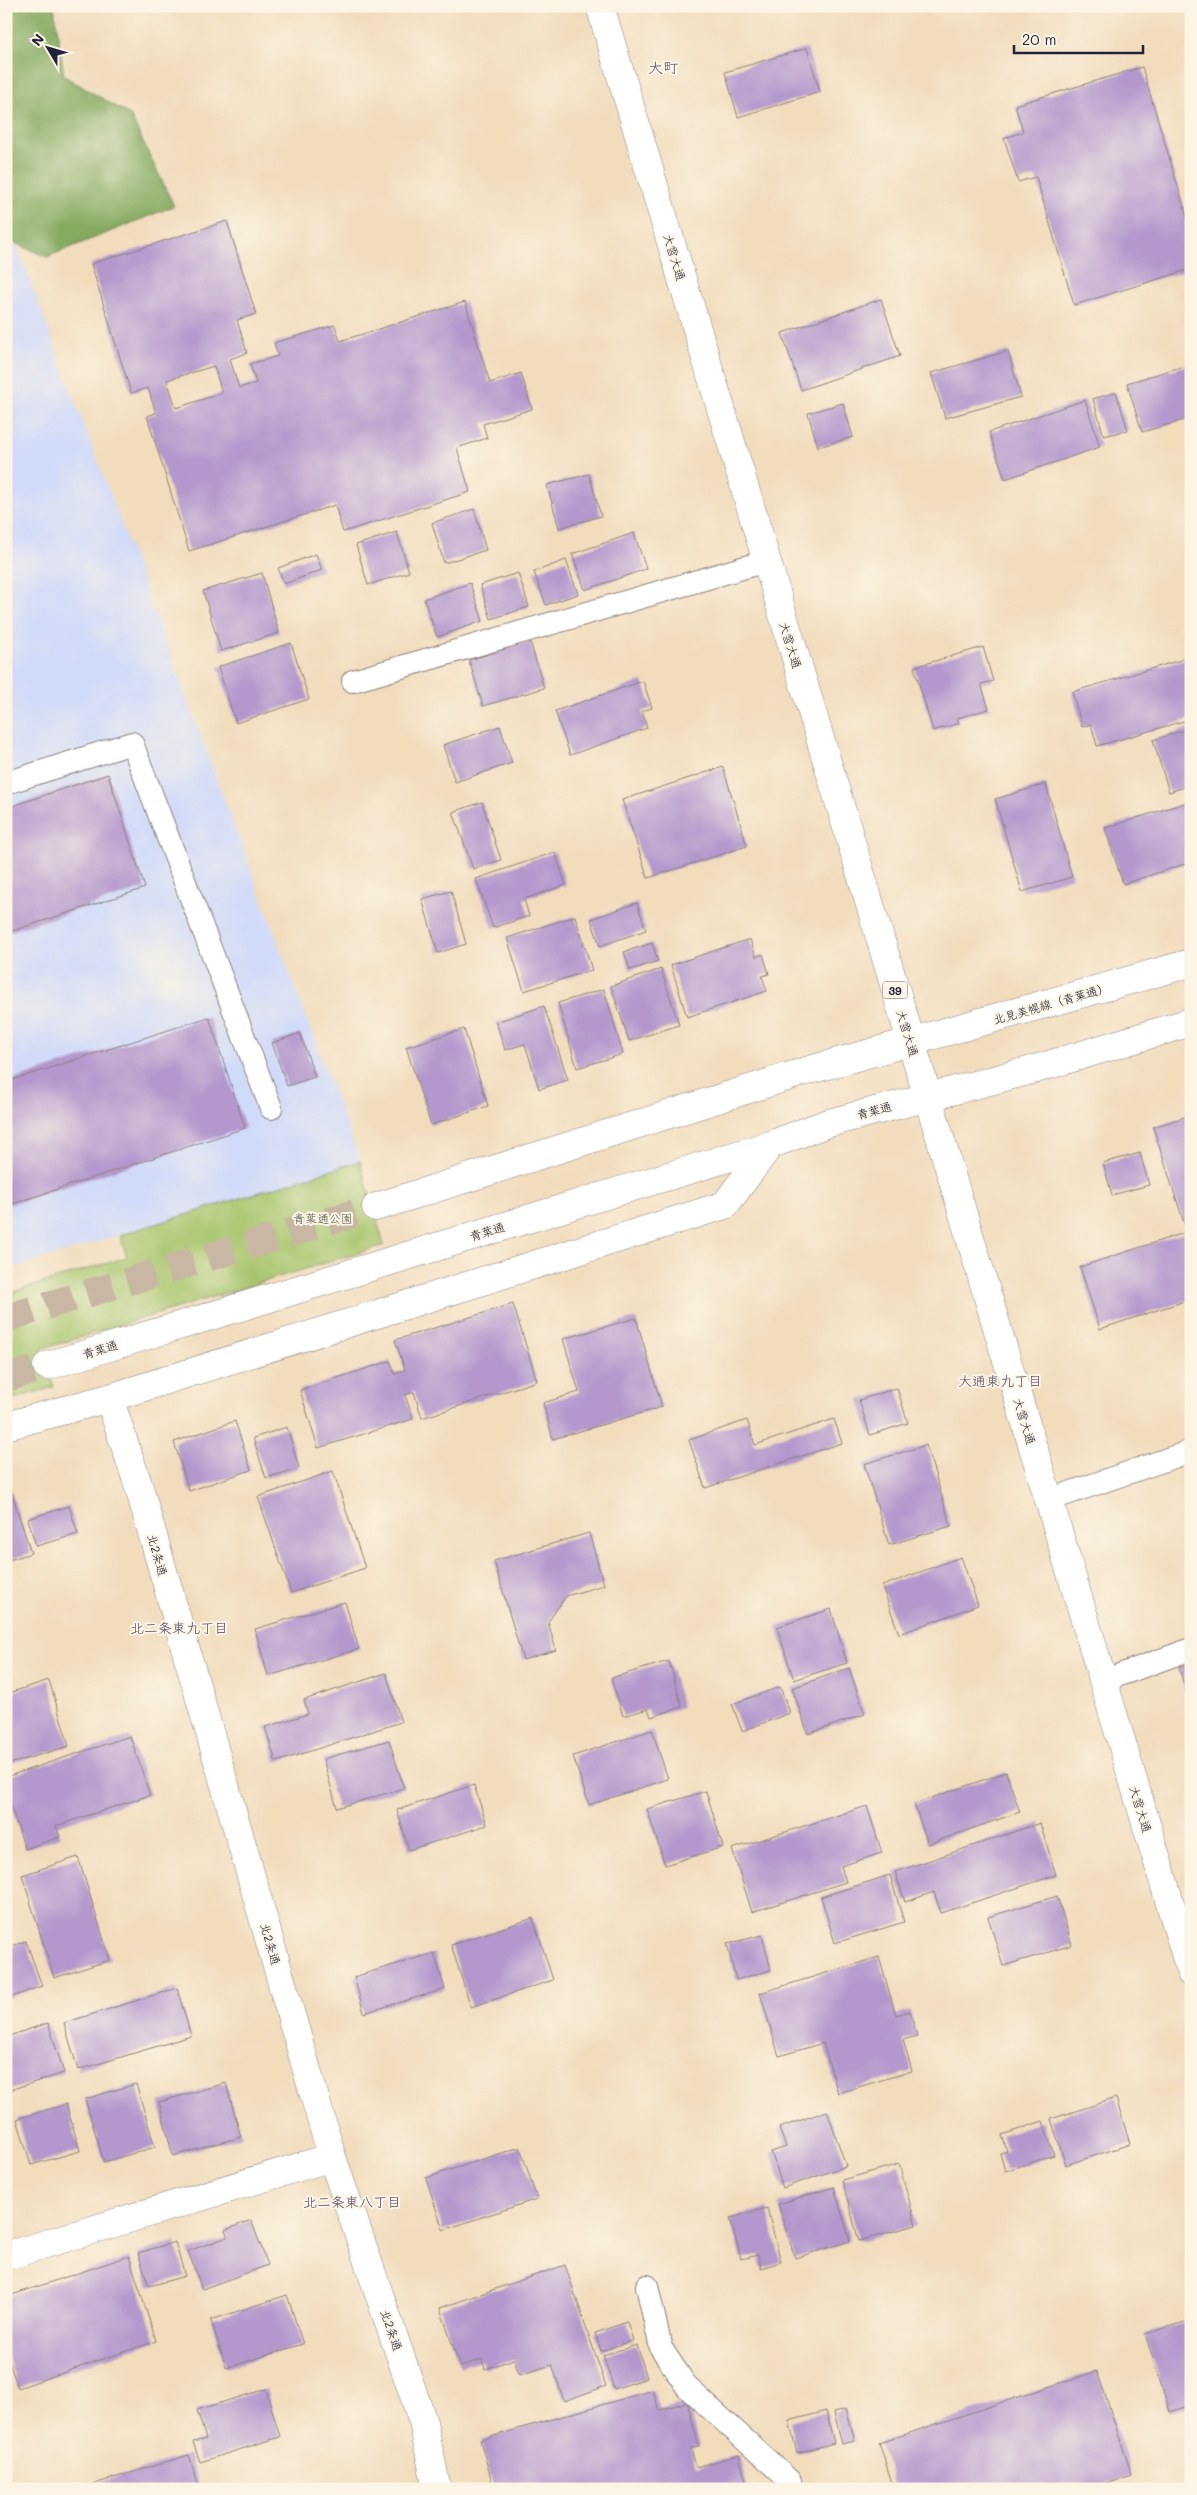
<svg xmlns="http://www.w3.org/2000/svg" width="1197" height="2495" font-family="Mali,'Klee One',sans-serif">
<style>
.built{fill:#d0daf9}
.green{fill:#a7c46c;stroke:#647354}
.forest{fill:#85aa60;stroke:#54664e}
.building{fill:#b498cd;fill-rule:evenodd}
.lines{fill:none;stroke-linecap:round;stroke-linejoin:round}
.secondary-tunnel{stroke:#c8b7a2;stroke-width:28;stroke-dasharray:28 14;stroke-linecap:butt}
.lane-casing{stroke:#8a7f7c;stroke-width:24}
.street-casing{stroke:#8a7f7c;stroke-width:29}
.secondary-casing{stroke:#8a7f7c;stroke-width:29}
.highway-casing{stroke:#8a7f7c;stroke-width:29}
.lane{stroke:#fff;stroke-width:22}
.street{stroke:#fff;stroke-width:28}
.secondary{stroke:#fff;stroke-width:28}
.highway{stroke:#fff;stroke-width:28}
.labels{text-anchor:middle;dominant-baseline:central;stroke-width:4;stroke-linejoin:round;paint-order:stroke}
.shield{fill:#fcf5e5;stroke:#63616e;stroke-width:1}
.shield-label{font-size:11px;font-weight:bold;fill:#22223b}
.street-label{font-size:12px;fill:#22223b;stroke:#fcf5e5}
.park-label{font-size:12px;fill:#515b4c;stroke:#fcf5e5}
.neighbourhood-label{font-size:14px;fill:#554b6e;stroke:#fcf5e5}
.quarter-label{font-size:15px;fill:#554b6e;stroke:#fcf5e5}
</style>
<rect width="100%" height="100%" fill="#fcf5e5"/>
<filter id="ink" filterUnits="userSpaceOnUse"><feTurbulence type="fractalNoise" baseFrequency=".02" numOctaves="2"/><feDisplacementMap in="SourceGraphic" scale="10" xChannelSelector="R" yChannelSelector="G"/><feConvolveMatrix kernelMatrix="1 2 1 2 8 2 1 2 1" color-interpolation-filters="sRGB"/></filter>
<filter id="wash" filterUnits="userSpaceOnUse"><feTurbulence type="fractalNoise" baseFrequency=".0096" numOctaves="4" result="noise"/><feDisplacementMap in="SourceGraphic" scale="20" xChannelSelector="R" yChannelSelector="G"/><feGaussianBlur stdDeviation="1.12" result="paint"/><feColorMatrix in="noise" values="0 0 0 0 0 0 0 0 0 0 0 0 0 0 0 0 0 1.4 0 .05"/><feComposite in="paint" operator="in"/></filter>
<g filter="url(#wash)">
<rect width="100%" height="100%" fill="#f1dcbc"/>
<path class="built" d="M6,217L360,1161L6,1270Z"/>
<path class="green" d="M360,1161L384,1245L42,1349L54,1387L6,1401V1294L127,1257L120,1235Z"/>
<path class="forest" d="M6,6H54L64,76L130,115L174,206L47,257L6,239Z"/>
<g id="blocks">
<path class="building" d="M807,48L820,92L738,117L725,72Z
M1142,67L1191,230V269L1074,305L1036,177L1018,182L1004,138L1023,132L1015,105Z
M227,221L256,314L237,320L247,353L230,359L239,388L256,383L250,364L278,356L274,343L335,325L340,341L465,302L490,383L521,373L532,409L483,424L487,438L457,448L470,492L343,532L335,505L189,551L147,416L156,413L148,388L131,393L91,264ZM214,366L222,393L176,408L167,380Z
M881,299L900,356L801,390L782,333Z
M1008,351L1021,397L945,418L931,373Z
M1191,364V418L1142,432L1127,383Z
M1116,392L1128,430L1104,436L1093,399Z
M1085,400L1100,447L1005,479L989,432Z
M843,403L853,437L818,447L808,413Z
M589,474L601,516L559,528L547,485Z
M474,509L486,550L444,563L432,523Z
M397,532L409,572L368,585L356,545Z
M634,533L646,569L585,590L572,554Z
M316,554L322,570L284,584L278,568Z
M566,560L578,594L546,605L534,572Z
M262,573L279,633L221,651L203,591Z
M518,573L529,607L491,619L480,585Z
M470,583L483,621L437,637L424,599Z
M530,641L544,688L483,706L469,660Z
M291,643L309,699L236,723L218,667Z
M983,647L993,681L981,684L989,709L957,718L959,723L933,731L914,667Z
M1191,657V719L1097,746L1091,724L1082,727L1072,692Z
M643,681L652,708L642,711L647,728L570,755L555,711Z
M500,726L512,763L455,782L443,745Z
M1191,728V785L1169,792L1153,740Z
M723,767L747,846L648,878L622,800Z
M108,774L145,888L6,933V808Z
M1046,784L1072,877L1022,892L995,799Z
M1191,801V862L1123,884L1105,828Z
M482,802L501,860L473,869L453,812Z
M555,852L566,885L524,899L529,916L493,928L476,879Z
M451,891L466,944L438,953L422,899Z
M637,903L646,930L600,946L591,919Z
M575,916L592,970L524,991L507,938Z
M750,939L756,957L763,954L769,974L762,976L767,991L687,1017L671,965Z
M652,943L658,961L630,970L624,952Z
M661,969L679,1025L629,1041L611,986Z
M604,989L623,1054L577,1068L558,1003Z
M544,1006L568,1080L539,1089L525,1044L505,1050L496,1022Z
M209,1017L245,1128L6,1206V1082Z
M464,1029L488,1106L431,1125L406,1047Z
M300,1033L315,1077L287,1086L272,1043Z
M1191,1115V1299L1100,1329L1080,1267L1187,1232L1153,1127Z
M1140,1153L1149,1185L1112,1195L1103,1163Z
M513,1304L537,1381L422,1418L414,1392L405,1395L413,1419L318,1448L300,1390L390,1361L395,1374L405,1370L395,1340Z
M636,1318L662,1407L553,1439L543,1403L579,1392L563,1339Z
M897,1388L908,1423L870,1435L859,1400Z
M834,1419L842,1443L705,1488L689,1440L747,1420L755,1445Z
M235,1421L251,1470L189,1491L174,1442Z
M287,1427L299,1468L266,1478L253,1438Z
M926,1445L951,1526L889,1545L864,1464Z
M333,1471L365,1568L291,1593L258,1497Z
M6,1475L31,1553L6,1561Z
M69,1506L78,1534L36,1546L28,1519Z
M589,1533L604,1585L566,1596L548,1622L556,1650L523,1660L494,1561Z
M961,1557L978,1605L899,1634L882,1586Z
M345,1602L359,1649L268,1676L255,1629Z
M831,1609L847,1663L794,1680L777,1627Z
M669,1661L682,1707L651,1717L648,1709L623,1716L611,1678Z
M1191,1664V1706H1190L1179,1668Z
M849,1668L865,1714L808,1734L792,1688Z
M386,1673L401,1722L276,1762L265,1727L308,1714L304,1700Z
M49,1680L69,1746L6,1765V1694Z
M780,1687L790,1713L742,1731L732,1704Z
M652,1730L668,1779L589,1805L573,1756Z
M130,1736L150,1795L56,1826L60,1837L25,1849L6,1791V1777Z
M389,1740L404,1788L337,1808L323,1759Z
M1006,1772L1020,1812L928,1844L914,1804Z
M474,1785L487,1825L409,1850L397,1810Z
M706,1791L723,1847L665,1865L647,1809Z
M867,1806L882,1853L841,1866L846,1882L752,1912L732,1849Z
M1040,1823L1056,1875L941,1913L934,1892L905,1902L895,1872Z
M78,1857L110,1960L54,1978L22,1875Z
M890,1875L904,1922L835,1943L821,1897Z
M1057,1896L1072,1945L1003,1966L988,1917Z
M533,1918L553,1980L471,2007L451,1945Z
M762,1935L771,1970L736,1980L727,1944Z
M26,1941L42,1986L6,1999V1948Z
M434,1953L445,1989L364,2013L354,1977Z
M879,1957L896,2015L910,2011L917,2036L903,2040L912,2071L838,2093L823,2043L779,2056L760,1993Z
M177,1988L191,2036L78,2070L64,2023Z
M48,2023L64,2073L6,2091V2037Z
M226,2083L241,2137L173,2156L159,2102Z
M136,2084L155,2147L104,2162L85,2099Z
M1116,2098L1130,2144L1066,2165L1051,2119Z
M66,2104L80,2151L31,2165L17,2119Z
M827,2111L846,2166L783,2188L771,2152L786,2147L779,2128Z
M1043,2121L1054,2155L1005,2171L1000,2153L1007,2151L1002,2135Z
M520,2147L537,2199L443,2230L426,2178Z
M899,2164L916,2225L859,2241L842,2180Z
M834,2187L850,2241L795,2258L778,2204Z
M767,2208L781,2262L761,2268L758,2255L741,2259L730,2218Z
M251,2220L268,2265L202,2289L188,2251L228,2237L225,2230Z
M175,2242L185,2276L149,2286L138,2253Z
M129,2256L156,2341L18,2388L6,2353V2297Z
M565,2265L606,2386L564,2401L552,2365L519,2375L514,2359L485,2369L482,2359L460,2367L440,2308Z
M287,2295L303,2344L226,2368L211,2320Z
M1191,2320V2405L1170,2412L1145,2334Z
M627,2322L633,2340L601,2351L595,2333Z
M637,2345L647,2378L614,2389L603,2355Z
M1097,2371L1132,2475L1091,2489H894L879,2443Z
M266,2389L280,2437L200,2462L193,2442L206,2439L197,2410Z
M653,2390L659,2410L687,2402L699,2446L691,2448L696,2467L739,2455L748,2489H494L480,2440Z
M846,2409L855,2441L842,2444L834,2412Z
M826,2411L834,2443L797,2453L789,2421Z
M189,2455L199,2488L81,2489V2488Z"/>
</g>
</g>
<g filter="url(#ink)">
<use href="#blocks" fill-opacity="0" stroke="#8a7f7c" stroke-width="1"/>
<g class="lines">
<path class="secondary-tunnel" d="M6,1318L376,1207
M6,1378L47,1366"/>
<defs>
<path id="lane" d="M353,681L766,561
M6,783L132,743L271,1108
M1049,1500L1191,1451
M1103,1681L1191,1649
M647,2286L661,2348L687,2387L790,2481L792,2489"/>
<path id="street" d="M109,1398L138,1484L332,2157L423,2422L437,2489
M6,2256L332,2157"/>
<path id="secondary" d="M376,1207L806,1071L1191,963
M47,1366L770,1145L825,1124L1032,1070L1191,1022
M6,1426L109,1398L725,1205L770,1145"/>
<path id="highway" d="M600,6L1191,1973"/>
</defs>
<use href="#lane" class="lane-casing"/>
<use href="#street" class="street-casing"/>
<use href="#secondary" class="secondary-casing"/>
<use href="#highway" class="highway-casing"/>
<use href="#lane" class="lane"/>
<use href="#street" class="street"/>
<use href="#secondary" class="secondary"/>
<use href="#highway" class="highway"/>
</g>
</g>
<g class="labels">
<rect class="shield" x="882.5" y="981.5" width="25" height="17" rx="4"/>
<g class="shield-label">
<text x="895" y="990">39</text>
</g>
<g class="street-label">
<text transform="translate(675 257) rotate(73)">大雪大通</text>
<text transform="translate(791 645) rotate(73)">大雪大通</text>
<text transform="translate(1051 1003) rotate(-16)">北見美幌線（青葉通）</text>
<text transform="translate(908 1033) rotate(73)">大雪大通</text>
<text transform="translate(874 1110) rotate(-15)">青葉通</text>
<text transform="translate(487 1231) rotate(-17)">青葉通</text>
<text transform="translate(100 1349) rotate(-17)">青葉通</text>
<text transform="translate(1025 1421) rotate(73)">大雪大通</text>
<text transform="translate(158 1555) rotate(74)">北2条通</text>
<text transform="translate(1141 1809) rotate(73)">大雪大通</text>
<text transform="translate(271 1944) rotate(74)">北2条通</text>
<text transform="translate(392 2330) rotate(71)">北2条通</text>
</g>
<g class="park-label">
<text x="323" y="1218">青葉通公園</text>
</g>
<g class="neighbourhood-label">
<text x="1000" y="1380">大通東九丁目</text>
<text x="179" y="1627">北二条東九丁目</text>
<text x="352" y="2201">北二条東八丁目</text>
</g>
<g class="quarter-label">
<text x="663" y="67">大町</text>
</g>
</g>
<rect width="1197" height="2495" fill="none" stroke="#fcf5e5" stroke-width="25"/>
<g transform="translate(48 48) rotate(308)" stroke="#fcf5e5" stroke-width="4" paint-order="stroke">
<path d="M0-4L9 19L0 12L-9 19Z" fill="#22223b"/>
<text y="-8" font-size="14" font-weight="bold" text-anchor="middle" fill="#22223b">N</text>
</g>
<path d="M1014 45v8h129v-8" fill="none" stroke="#22223b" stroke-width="2.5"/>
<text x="1022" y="45" font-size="15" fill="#22223b" stroke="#fcf5e5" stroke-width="4" paint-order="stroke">20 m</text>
</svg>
